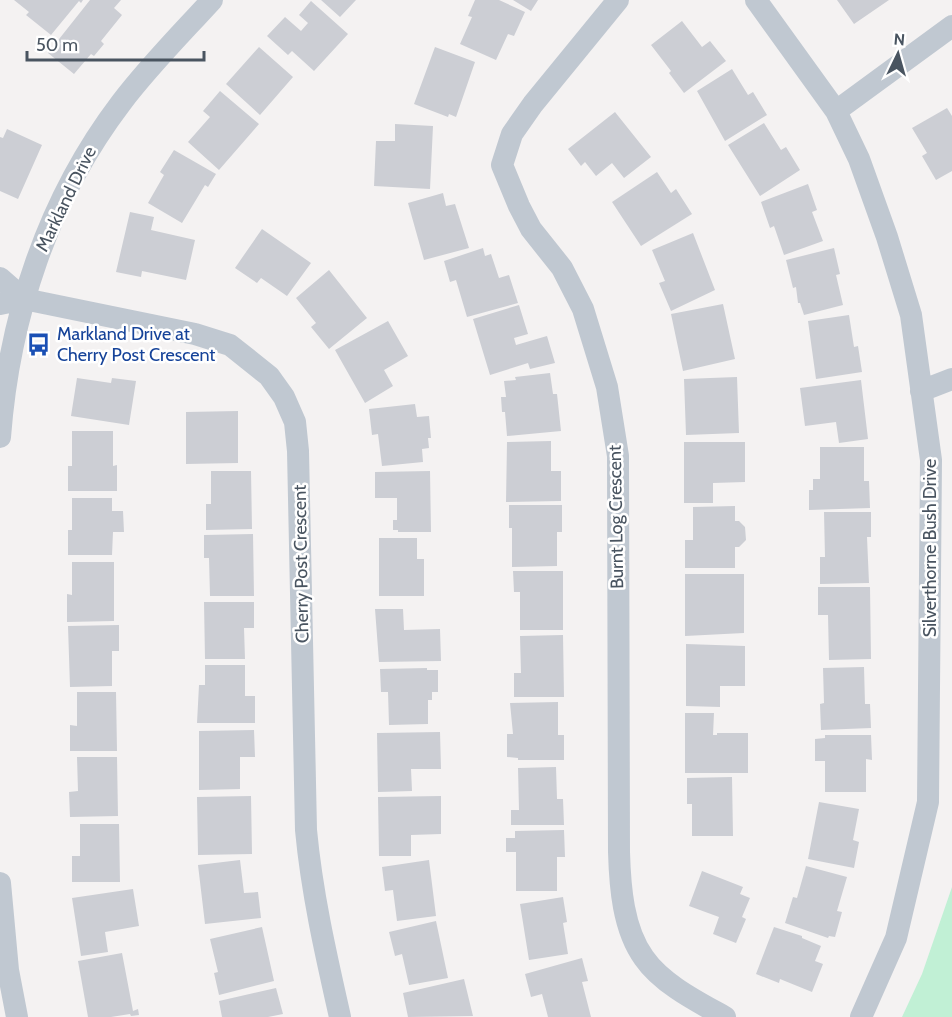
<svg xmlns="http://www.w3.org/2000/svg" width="952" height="1017" font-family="Cabin,sans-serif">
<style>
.green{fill:#c1f0d5}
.building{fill:#ccced4}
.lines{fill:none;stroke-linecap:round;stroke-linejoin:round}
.minor{stroke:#c0c8d1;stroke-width:22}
.labels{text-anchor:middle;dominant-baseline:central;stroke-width:5;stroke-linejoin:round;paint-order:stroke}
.street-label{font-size:18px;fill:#495460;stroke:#fff}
.transit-label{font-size:18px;fill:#164399;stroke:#fff;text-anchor:start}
</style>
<rect width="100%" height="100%" fill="#f4f2f2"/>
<path class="green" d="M952,887V1017H902L922,974Z"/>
<path class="building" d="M14,0H83L81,3L79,1L51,35L26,15L29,12Z
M90,0H121L114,8L122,15L101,41L104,44L94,56L91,54L74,74L48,53Z
M321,0H356L340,17Z
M475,0H499L525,12L514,36L508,34L496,60L460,44L472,17L468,16Z
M513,0H538L531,11Z
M837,0H889L854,24Z
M311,1L348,34L314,71L292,51L288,55L267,36L285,17L301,31L308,23L299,15Z
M682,21L702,47L710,41L726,61L684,93L669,73L671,71L651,45Z
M259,47L293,77L260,115L226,84Z
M435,47L475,62L456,117L449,114L448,117L414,104Z
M732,69L748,95L753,92L767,115L725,141L697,91Z
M220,91L259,124L219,170L188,142L210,117L203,111Z
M947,108L952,116V171L936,180L922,156L927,153L912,128Z
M615,112L651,157L624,178L612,163L596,176L585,162L581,166L568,149Z
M764,123L781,150L786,147L800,170L760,196L728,145Z
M395,124L433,126L430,189L374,186L376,141H395Z
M7,129L42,145L18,199L0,191V137L3,138Z
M174,150L216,174L208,187L205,185L182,223L148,203L164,175L160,172Z
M657,172L671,193L676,189L692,214L641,246L612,202Z
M808,184L817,210L812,212L823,241L784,255L774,226L770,228L761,202Z
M443,193L446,206L455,204L469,248L424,260L408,203Z
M130,212L154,217L151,230L195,240L186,280L142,271L141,277L116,272Z
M262,229L311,263L287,296L261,278L257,283L235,268Z
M693,233L715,290L671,311L659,283L665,281L652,250Z
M483,248L485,256L491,254L499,278L509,275L518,303L467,317L456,280L450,282L444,261Z
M834,248L840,274L836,275L843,305L804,315L800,303H798L796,287L793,288L786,260Z
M329,270L367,318L329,349L311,327L316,323L296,298Z
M723,304L735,359L683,371L671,314Z
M519,305L528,334L514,338L516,345L547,336L555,363L530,369L528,363L490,375L473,319Z
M849,315L854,347L858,346L862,372L816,379L808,321Z
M388,321L408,356L384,370L393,386L365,403L335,350Z
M550,373L553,394H557L561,431L507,436L505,412H502L501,397H506L504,381L516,380L515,377Z
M737,377L739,433L686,435L684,379Z
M77,378L111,383L112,378L136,381L129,425L71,416Z
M861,380L868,439L839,443L836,422L805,426L800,388Z
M415,404L417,417L429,416L431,438H428L429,448L422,449L423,462L382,466L378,434L372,435L369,409Z
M238,411V463L186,464V412Z
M72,431H113V466L117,465V491H68V466H72Z
M551,441V471H561V501L506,502L507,442Z
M684,442H745V482L713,483V503H684Z
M820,447H864V481H869L870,508L809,510V490H813V479H820Z
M211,471H251L252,529L206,530V504H211Z
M430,471L431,532H398V530H393V520H397V498H375V472Z
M72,498H112V511H123L124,532H113L112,555H68V530H72Z
M509,505H562V532H557V566L512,567V528H509Z
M735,506V521H739L745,527L746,540L739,547H735V568H685V540H693V507Z
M824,512H871V537H867L869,583L820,584V557H825Z
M253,534L254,596H210L209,558H204V535Z
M379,538H417V559H424V596H379Z
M72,562H114V621L67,622V594L72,595Z
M513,571H563V630H520V592H514Z
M685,574H744V633L685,636Z
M818,587H870L871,659L829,660L828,615H818Z
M204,602H254V628H244L245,659H205Z
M375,609H403L404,630L440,629L441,661L379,662Z
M119,625V651H112V686L70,687L68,626Z
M563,635L564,697H514V673H521L520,636Z
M686,644L745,646V686H720V707L686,706Z
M205,665H245V696H255V723H197L199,685H205Z
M864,667L865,704H870L871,728L821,730L820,704L824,703L823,668Z
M427,668V670H438V692H432V700H428V724L389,725L388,692H381L380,669Z
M77,692H116L117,751H70V725L77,726Z
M558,702V735H564V760H518V758L507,757V734H513L510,703Z
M685,713H714L713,735H717V733H748V773H685Z
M254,730L255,757H240V789L199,790V731Z
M440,732L441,769H411L412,791L378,792L377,733Z
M825,735H871L872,760L866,759V792H825V761H815V739L825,738Z
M77,757H117L118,816L70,817L69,792L78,791Z
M556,767L557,799H563L564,825H511V810H519L518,768Z
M732,777L733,836H692V804H687V778Z
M251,796L252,854L198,855L197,797Z
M441,796V834L411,835V856H379L378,797Z
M819,802L859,809L853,840L859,842L854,868L808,859Z
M80,824H119L120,882H72V856H80Z
M564,830L565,857H557V891H516V852H506V838H515V831Z
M240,860L244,893L258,892L261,918L205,924L198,865Z
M429,860L436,916L397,921L393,890L385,891L382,867Z
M806,866L847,877L837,911L842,912L835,937L829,936L828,938L785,923L793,897L797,898Z
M702,871L743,887L740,894L750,898L742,917L746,919L736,943L713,934L719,917L689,906Z
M133,889L139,926L105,932L108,952L81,956L72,898Z
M563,897L567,922L563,923L568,954L529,960L520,904Z
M436,921L448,978L409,985L402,954L395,956L389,932Z
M262,927L274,981L219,995L214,973L218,972L210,939Z
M774,927L802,936V938L821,946L815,961L823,964L812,992L780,979L779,983L756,974Z
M122,953L133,1011L138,1009L139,1015L131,1016L130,1014L111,1017H88L78,961Z
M582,958L588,981L582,982L591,1017H548L542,994L531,997L525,974Z
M464,979L473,1016L408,1017L403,993Z
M276,988L283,1014L268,1017H222L219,1001Z"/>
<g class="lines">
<path class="minor" d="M618,0L533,104L512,134L502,165L519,206L531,229L562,268L583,309L607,387L618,456L619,852C620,887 623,929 644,958C662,984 698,1002 725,1017
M756,0L836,111L859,159L887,237L911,315L931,460L928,802L896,938L861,1017
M836,111L952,26
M0,278L24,299L0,304
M24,299L195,334L230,345L269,376L284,397L295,422L298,451L306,830C312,894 326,955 340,1017
M921,391L952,379
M0,437C9,317 48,199 121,103C149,66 181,34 212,0
M0,883L8,970L17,1017"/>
</g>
<defs>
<symbol id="bus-bare" viewBox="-9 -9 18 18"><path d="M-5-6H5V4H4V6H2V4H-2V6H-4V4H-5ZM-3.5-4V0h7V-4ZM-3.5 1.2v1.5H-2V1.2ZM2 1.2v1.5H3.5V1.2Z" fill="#1a4fb4" stroke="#fff" stroke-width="2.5" paint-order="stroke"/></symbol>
</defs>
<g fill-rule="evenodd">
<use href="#bus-bare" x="22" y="328" width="33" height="33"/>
</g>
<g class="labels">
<g class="street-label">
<text transform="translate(66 199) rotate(-64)">Markland Drive</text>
<text transform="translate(616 517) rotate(-91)">Burnt Log Crescent</text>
<text transform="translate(930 548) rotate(-90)">Silverthorne Bush Drive</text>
<text transform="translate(301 564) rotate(-91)">Cherry Post Crescent</text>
</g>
<g class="transit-label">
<text x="57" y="334">Markland Drive at<tspan x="57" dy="21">Cherry Post Crescent</tspan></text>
</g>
</g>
<g transform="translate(898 54) rotate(5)" stroke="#ffffff" stroke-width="4.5" paint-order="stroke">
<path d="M0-4.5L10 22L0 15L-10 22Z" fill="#495460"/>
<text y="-9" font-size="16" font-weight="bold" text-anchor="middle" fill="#495460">N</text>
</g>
<path d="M27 51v9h177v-9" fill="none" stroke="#495460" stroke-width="3"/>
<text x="36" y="51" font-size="18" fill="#495460" stroke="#ffffff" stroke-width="4.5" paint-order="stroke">50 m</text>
</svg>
